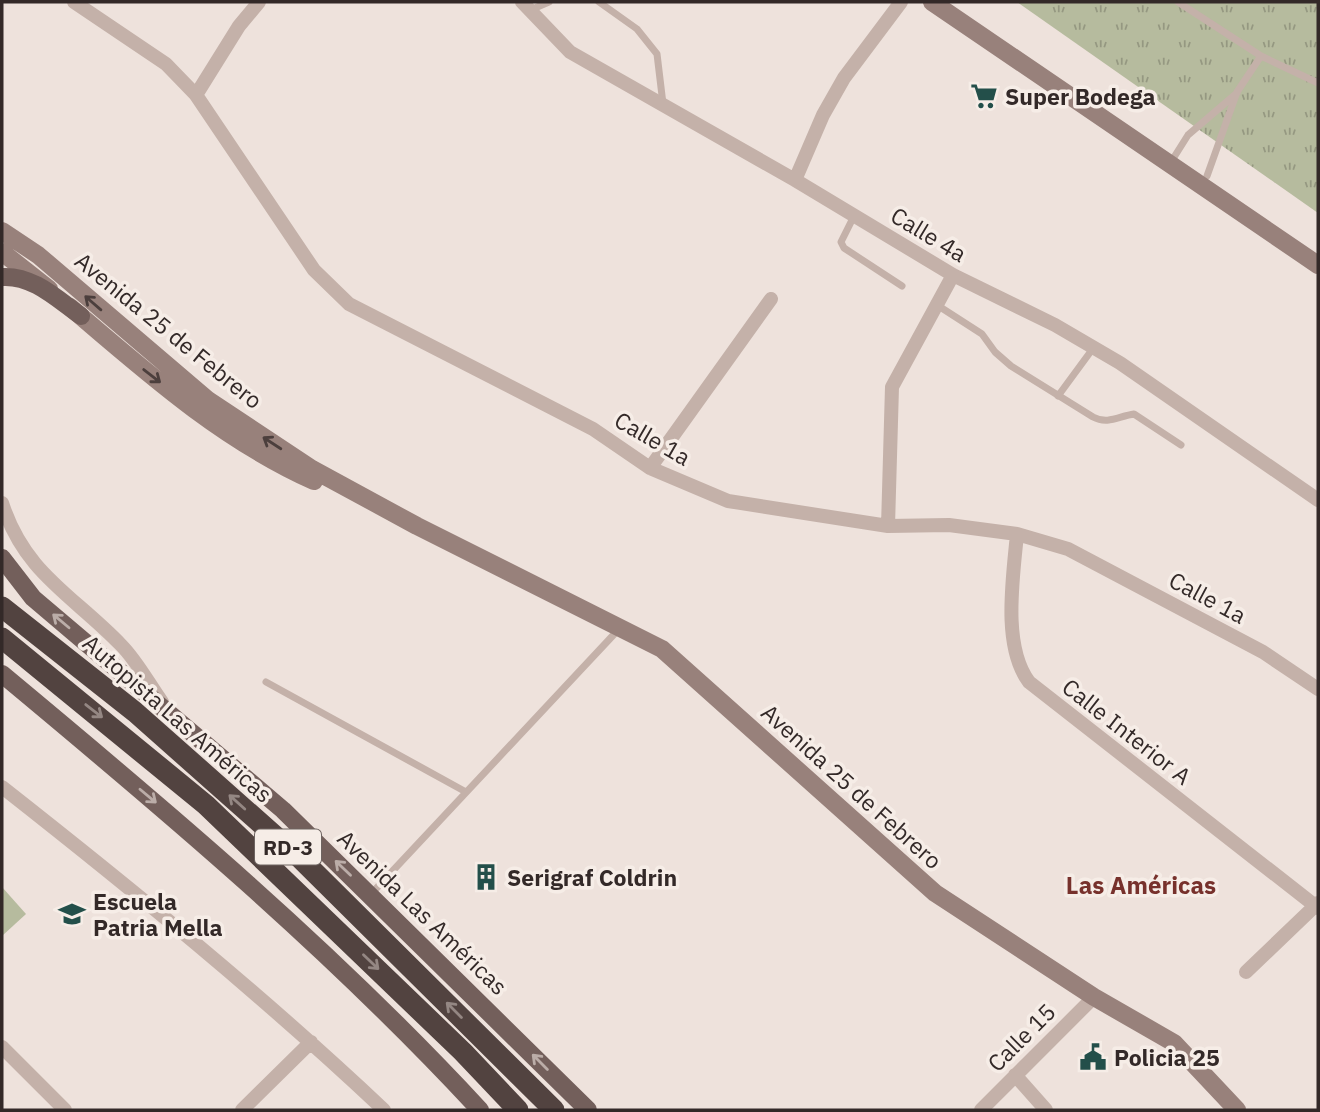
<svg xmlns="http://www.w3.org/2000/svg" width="1320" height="1112" font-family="'IBM Plex Sans',sans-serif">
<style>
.grass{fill:#b6bb9e}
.park{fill:url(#park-tufts)}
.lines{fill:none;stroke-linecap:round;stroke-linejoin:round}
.lane{stroke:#c4b1a9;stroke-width:7}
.street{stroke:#c4b1a9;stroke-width:14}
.secondary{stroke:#98817b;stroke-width:18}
.primary{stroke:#735f5b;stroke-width:18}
.highway{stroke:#524340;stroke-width:21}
.oneway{stroke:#4c3f3d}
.oneway2{stroke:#bbada8}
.oneway3{stroke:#948783}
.labels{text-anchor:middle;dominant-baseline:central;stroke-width:7;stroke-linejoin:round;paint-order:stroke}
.shield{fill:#f6ede7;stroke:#6e6461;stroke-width:2}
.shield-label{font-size:21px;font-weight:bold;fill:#332928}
.poi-label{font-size:23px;font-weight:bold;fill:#332928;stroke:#f6ede7;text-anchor:start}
.street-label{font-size:23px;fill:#332928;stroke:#f6ede7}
.neighbourhood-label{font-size:24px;font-weight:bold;fill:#77312c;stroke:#f6ede7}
</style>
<defs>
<pattern id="park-tufts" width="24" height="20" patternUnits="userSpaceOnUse" patternTransform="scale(1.75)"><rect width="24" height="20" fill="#b6bb9e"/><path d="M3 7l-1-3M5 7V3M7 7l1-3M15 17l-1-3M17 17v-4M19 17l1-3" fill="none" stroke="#959881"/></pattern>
</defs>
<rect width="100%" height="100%" fill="#eee2dc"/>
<path class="grass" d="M2,887L26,914L2,936Z"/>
<path class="park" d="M1017,2H1318V213Z"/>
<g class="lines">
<path class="lane" d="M599,2L637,29L657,54L663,104
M1178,2L1261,56L1318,83
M528,11L549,2
M1171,162L1188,135L1237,93
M1207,176L1237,92L1261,56
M854,216L841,242L844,248L902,286
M937,305L982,334L995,352L1011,366L1093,417C1108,425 1119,416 1134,414L1181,445
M1058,396L1094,347
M266,682L466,792
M371,894L619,629"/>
<path class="street" d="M74,2L166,64L196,95L314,270L349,304L593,429L650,468L728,501L888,526L949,525L1017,534L1068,549L1263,652L1318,689
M522,2L570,52L795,180L953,275L1055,325L1120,363L1318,500
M196,95L239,26L259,2
M795,180L823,115L844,78L901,2
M650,468L771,299
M2,503C25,574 73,595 121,645C137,661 149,684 162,702
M888,526L892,387L953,275
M1017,534C1013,578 1002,646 1029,682L1318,908
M2,787C133,890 262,995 384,1110
M1246,972L1318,903
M2,1047L65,1110
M1015,1075L1046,1110
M242,1110L311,1042
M981,1110L1094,997"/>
<path class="secondary" d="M932,2L1318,265
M2,231L38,255L208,400L312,469L417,526L662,649L935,893L1094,997L1174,1043L1237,1110
M2,252L49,289
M70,307C146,372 222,440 314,481"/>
<path class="primary" d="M2,277C33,275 57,299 81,316
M2,558L33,598L283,810L588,1110
M2,674C168,812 333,951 480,1110"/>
<path class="highway" d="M2,607L135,712L301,859L554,1110
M2,638L206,805L463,1052L518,1110"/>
</g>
<defs><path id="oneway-shaft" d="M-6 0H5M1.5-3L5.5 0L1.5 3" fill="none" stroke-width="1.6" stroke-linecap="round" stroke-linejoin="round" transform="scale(1.75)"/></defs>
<g class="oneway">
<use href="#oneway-shaft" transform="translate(93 303) rotate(-139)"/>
<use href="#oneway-shaft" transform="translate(152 376) rotate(38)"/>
<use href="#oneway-shaft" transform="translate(272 443) rotate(-147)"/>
</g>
<g class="oneway2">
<use href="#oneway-shaft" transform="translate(61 621) rotate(-140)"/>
<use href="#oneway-shaft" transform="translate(148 796) rotate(40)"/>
<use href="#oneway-shaft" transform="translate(343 868) rotate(-136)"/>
<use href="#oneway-shaft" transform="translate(540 1062) rotate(-135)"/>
</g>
<g class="oneway3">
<use href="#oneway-shaft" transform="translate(94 711) rotate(38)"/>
<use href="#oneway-shaft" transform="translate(237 802) rotate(-138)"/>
<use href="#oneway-shaft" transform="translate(371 962) rotate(44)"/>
<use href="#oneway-shaft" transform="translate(454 1010) rotate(-135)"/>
</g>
<defs>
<symbol id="supermarket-bare" viewBox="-9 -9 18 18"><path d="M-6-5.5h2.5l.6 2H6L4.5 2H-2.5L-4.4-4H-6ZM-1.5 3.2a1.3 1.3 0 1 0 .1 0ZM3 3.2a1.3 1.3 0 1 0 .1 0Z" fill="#234f4a" stroke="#f6ede7" stroke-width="2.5" paint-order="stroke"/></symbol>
<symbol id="building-bare" viewBox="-9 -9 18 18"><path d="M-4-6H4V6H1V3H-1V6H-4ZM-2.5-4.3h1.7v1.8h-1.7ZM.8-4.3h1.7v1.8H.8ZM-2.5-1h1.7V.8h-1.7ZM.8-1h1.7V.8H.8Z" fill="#234f4a" stroke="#f6ede7" stroke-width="2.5" paint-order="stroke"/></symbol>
<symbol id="school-bare" viewBox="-9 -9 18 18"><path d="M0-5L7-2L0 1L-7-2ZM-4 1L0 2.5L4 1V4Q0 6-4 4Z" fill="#234f4a" stroke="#f6ede7" stroke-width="2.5" paint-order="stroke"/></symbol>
<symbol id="civic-bare" viewBox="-9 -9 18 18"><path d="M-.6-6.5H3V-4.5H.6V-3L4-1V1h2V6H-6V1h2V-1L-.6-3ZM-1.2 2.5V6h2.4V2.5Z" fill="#234f4a" stroke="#f6ede7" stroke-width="2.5" paint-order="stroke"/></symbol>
</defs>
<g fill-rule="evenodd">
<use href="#supermarket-bare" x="965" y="77" width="38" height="38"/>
<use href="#building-bare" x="467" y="858" width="38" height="38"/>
<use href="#school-bare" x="53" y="895" width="38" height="38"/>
<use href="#civic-bare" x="1074" y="1038" width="38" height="38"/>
</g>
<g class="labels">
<rect class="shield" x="255" y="829.5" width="66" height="35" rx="5"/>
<g class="shield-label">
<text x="288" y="847">RD-3</text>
</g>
<g class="poi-label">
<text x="1005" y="96">Super Bodega</text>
<text x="507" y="877">Serigraf Coldrin</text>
<text x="93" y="901">Escuela<tspan x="93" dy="26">Patria Mella</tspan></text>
<text x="1114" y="1057">Policia 25</text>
</g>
<g class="street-label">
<text transform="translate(929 234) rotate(31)">Calle 4a</text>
<text transform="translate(169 330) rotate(39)">Avenida 25 de Febrero</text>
<text transform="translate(653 438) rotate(30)">Calle 1a</text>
<text transform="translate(1208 597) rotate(28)">Calle 1a</text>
<text transform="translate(178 718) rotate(41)">Autopista Las Américas</text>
<text transform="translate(1127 731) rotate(38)">Calle Interior A</text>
<text transform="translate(852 786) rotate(42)">Avenida 25 de Febrero</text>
<text transform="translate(423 912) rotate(44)">Avenida Las Américas</text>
<text transform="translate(1021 1037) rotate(-45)">Calle 15</text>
</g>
<g class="neighbourhood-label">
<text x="1141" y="885">Las Américas</text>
</g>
</g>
<rect width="1320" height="1112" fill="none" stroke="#332928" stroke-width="7"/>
</svg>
